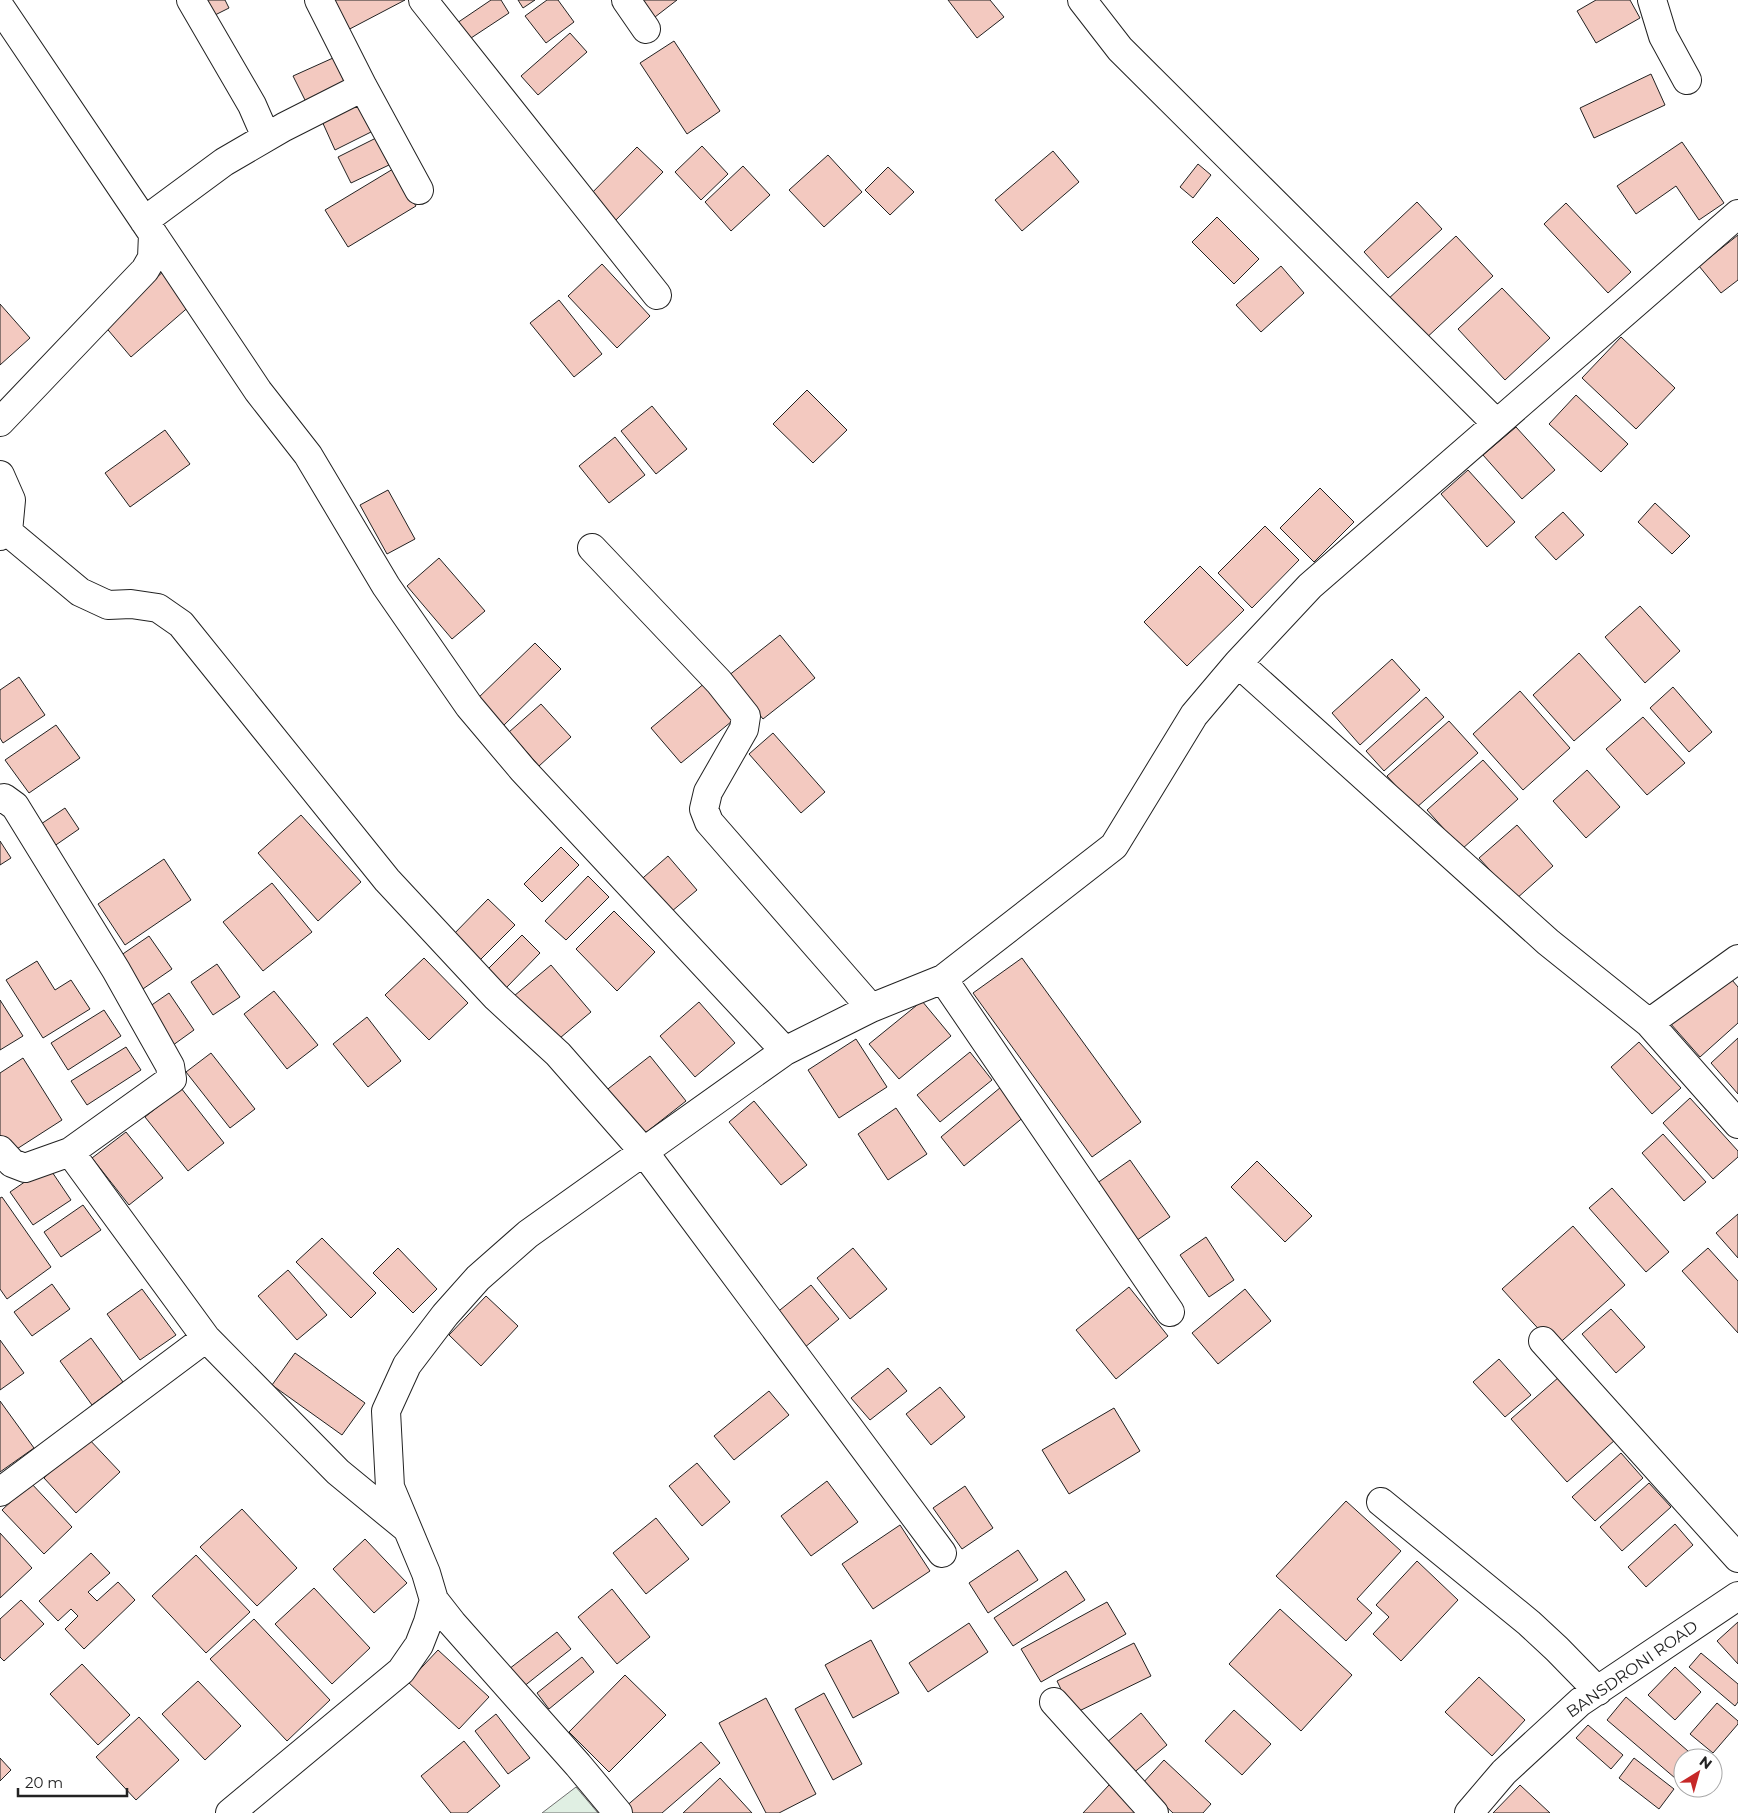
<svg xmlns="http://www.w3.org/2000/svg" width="1738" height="1813" font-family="Montserrat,sans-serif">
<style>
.green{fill:#e0efe3;stroke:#6f6f6f}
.building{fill:#f3c9c0;stroke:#222}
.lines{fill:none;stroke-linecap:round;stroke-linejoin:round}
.minor-casing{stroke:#222;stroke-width:30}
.minor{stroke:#fff;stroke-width:28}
.labels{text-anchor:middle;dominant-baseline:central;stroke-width:4;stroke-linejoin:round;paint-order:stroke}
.street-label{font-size:16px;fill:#222;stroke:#fff}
</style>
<rect width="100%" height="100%" fill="#fff"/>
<path class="green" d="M576,1787L598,1813H542Z"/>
<path class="building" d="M198,0H225L229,8L207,19Z
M326,0H405L344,32Z
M491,0H501L509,13L468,40L457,23Z
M518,0H535L523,8Z
M547,0H558L574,22L546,43L525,16Z
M642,0H677L655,17Z
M948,0H990L1004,17L977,38Z
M1596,0H1630L1640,18L1596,43L1577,11Z
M570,33L587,52L538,95L521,76Z
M674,41L720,111L687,134L640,63Z
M333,58L345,83L306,102L293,76Z
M1651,74L1665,105L1594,138L1580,108Z
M361,100L375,130L335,150L321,119Z
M376,138L389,165L351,183L338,157Z
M1682,142L1724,203L1699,220L1676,186L1636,214L1617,186Z
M702,146L728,174L701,200L675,172Z
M637,147L663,172L612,224L586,199Z
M1053,151L1079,182L1022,231L995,200Z
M828,155L862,192L824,227L789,190Z
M1198,164L1211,175L1193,198L1180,187Z
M743,166L770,195L731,231L705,202Z
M888,167L914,192L890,215L865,190Z
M393,169L416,206L348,247L325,210Z
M1417,202L1442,229L1388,278L1364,252Z
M1566,203L1631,272L1608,293L1544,224Z
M1217,217L1259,259L1234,284L1192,242Z
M1738,235V280L1721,293L1699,266Z
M1456,236L1493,276L1423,341L1386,301Z
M602,264L650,316L617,348L568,296Z
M1281,266L1304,293L1261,332L1236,305Z
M164,271L192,304L131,357L103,324Z
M1502,288L1550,338L1505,380L1458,329Z
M559,300L602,354L574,377L530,323Z
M0,304L30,338L0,365Z
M1621,337L1675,388L1636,429L1582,378Z
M807,390L847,430L813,463L773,424Z
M1576,395L1628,444L1601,472L1549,424Z
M652,406L687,449L656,474L621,431Z
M1516,427L1555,470L1522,499L1483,455Z
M165,430L190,464L130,507L105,473Z
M615,437L645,475L609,503L579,466Z
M1468,470L1515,522L1487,547L1441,494Z
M1320,488L1354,522L1314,562L1280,528Z
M388,490L415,539L387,554L360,505Z
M1655,503L1690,536L1672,554L1638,522Z
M1563,512L1584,535L1556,560L1535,537Z
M1265,526L1299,560L1252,608L1218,573Z
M439,558L485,611L452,639L407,586Z
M1200,566L1244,610L1187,666L1144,622Z
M1640,606L1680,651L1645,683L1605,637Z
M780,635L815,678L763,719L728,676Z
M535,643L561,669L501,728L475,701Z
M1579,653L1621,700L1574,741L1533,695Z
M1392,659L1420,690L1360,745L1332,713Z
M19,677L45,715L3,743L0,738V690Z
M706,682L737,717L681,763L651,728Z
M1673,687L1712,732L1689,752L1650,708Z
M1520,691L1570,748L1523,790L1473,734Z
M1426,697L1444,717L1384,771L1366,751Z
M541,704L571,737L539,766L509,732Z
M1643,717L1685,763L1647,795L1606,749Z
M1449,721L1478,753L1416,808L1387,776Z
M56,725L80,758L29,793L5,760Z
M773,733L825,792L801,813L749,754Z
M1483,760L1518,799L1462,849L1427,810Z
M1587,770L1620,807L1586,838L1553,801Z
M65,808L79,829L50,849L35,828Z
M301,815L361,882L318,921L258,853Z
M1517,825L1553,866L1516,899L1479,858Z
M0,841L11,858L0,865Z
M561,847L579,865L542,902L524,884Z
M668,856L697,890L665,917L636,884Z
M164,859L191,900L125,945L98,904Z
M588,876L609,897L566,940L545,921Z
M272,883L312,932L263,971L223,922Z
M488,899L515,925L477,963L451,937Z
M614,911L655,952L617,991L576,949Z
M522,935L540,953L506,988L487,970Z
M149,936L172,969L137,993L114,960Z
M424,958L468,1003L429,1040L385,995Z
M1022,958L1141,1122L1092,1157L973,993Z
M37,961L55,990L71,980L90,1009L43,1038L6,980Z
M217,964L240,997L213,1015L191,982Z
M551,965L591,1012L554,1043L514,996Z
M1726,973L1738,987V1023L1700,1057L1670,1023Z
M274,991L318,1045L287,1069L244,1014Z
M169,993L194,1030L169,1048L143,1011Z
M0,1000L23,1036L0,1050Z
M922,1001L951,1036L899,1079L869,1044Z
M699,1002L735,1043L695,1077L660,1036Z
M104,1010L121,1036L68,1070L51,1043Z
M367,1017L401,1061L368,1087L333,1044Z
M1738,1038V1094L1711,1063Z
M856,1039L887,1087L839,1118L808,1070Z
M1639,1042L1681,1088L1652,1114L1611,1067Z
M126,1047L141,1070L87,1105L71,1081Z
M970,1052L992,1080L940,1122L917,1095Z
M211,1053L255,1109L230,1128L186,1072Z
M650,1056L686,1101L639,1138L604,1092Z
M23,1058L62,1120L9,1154L0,1138V1073Z
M1001,1087L1025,1116L964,1166L941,1137Z
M181,1088L224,1143L188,1171L145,1117Z
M1690,1098L1738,1151V1157L1713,1179L1663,1123Z
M754,1101L807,1165L781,1185L729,1122Z
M896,1108L927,1154L888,1180L858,1134Z
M126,1132L163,1178L129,1205L92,1158Z
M1663,1134L1706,1182L1684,1201L1642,1153Z
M1130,1160L1170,1217L1133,1243L1093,1186Z
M1257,1161L1312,1216L1285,1242L1231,1187Z
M48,1166L71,1200L33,1225L10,1192Z
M1612,1188L1669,1252L1646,1272L1589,1208Z
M2,1197L51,1267L7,1299L0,1289V1198Z
M83,1205L101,1230L61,1257L44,1232Z
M1738,1214V1258L1716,1233Z
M1573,1226L1625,1285L1555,1347L1502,1289Z
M1206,1237L1234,1280L1209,1297L1180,1255Z
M322,1238L376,1293L351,1318L296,1262Z
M398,1248L437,1289L413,1313L373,1273Z
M853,1248L887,1289L850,1319L817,1278Z
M1708,1248L1738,1281V1333L1682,1271Z
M288,1270L327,1315L297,1340L258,1296Z
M52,1284L70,1309L32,1336L14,1312Z
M811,1285L839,1319L804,1348L775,1314Z
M1129,1287L1168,1336L1116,1379L1076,1330Z
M142,1289L176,1335L140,1360L107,1314Z
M1245,1289L1271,1321L1218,1364L1192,1333Z
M486,1296L518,1326L481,1366L449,1335Z
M1611,1309L1645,1347L1616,1373L1582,1334Z
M91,1338L123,1382L92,1405L60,1361Z
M0,1340L24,1373L0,1390Z
M295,1353L365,1403L342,1435L272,1385Z
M1499,1359L1531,1395L1505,1417L1473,1382Z
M888,1368L907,1391L870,1420L851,1398Z
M1559,1377L1615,1440L1567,1482L1511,1419Z
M940,1387L965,1417L931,1445L906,1414Z
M769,1391L789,1415L734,1460L714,1436Z
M0,1401L34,1448L0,1472Z
M1114,1408L1140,1451L1069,1494L1042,1450Z
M87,1437L120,1472L76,1513L44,1478Z
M1621,1453L1643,1478L1595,1521L1572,1497Z
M697,1463L730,1502L702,1526L669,1486Z
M827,1481L858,1522L811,1556L781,1516Z
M31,1483L72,1527L44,1554L2,1510Z
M1649,1483L1671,1507L1622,1551L1600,1527Z
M965,1486L993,1528L962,1549L933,1508Z
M1346,1501L1401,1551L1357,1599L1372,1613L1346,1641L1276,1576Z
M242,1509L297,1568L257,1606L200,1547Z
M656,1518L689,1559L646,1594L613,1553Z
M1675,1524L1693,1545L1646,1587L1628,1567Z
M900,1525L930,1571L873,1609L842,1564Z
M0,1533L32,1568L0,1598Z
M365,1539L407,1583L374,1613L333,1569Z
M1018,1550L1038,1580L988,1613L969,1583Z
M91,1553L110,1573L88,1592L97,1601L118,1582L135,1600L84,1649L65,1629L78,1616L71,1609L58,1621L39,1601Z
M196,1555L250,1612L206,1653L152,1596Z
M1417,1561L1458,1600L1401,1661L1373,1634L1389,1617L1376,1605Z
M1066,1571L1085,1600L1013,1646L994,1618Z
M314,1588L370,1648L332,1684L275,1624Z
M612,1589L650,1637L617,1664L578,1617Z
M21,1600L44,1624L4,1661L0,1657V1619Z
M1107,1602L1126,1634L1041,1682L1021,1649Z
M1280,1609L1352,1675L1301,1731L1229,1664Z
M254,1619L330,1700L287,1741L210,1659Z
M1738,1622V1664L1717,1641Z
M969,1623L988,1652L928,1692L909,1663Z
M557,1632L571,1649L523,1687L509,1669Z
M871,1640L899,1693L853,1718L825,1665Z
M1134,1643L1151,1676L1073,1714L1057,1681Z
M438,1650L489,1697L459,1729L408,1682Z
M1701,1653L1738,1684V1702L1735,1706L1689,1667Z
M582,1657L594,1672L549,1709L537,1693Z
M82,1664L130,1715L98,1745L50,1694Z
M1675,1667L1701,1692L1675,1720L1648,1695Z
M625,1675L666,1715L609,1772L569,1732Z
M1479,1677L1525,1720L1492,1756L1445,1712Z
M198,1681L241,1726L205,1760L162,1714Z
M824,1693L862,1764L833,1780L795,1709Z
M1626,1697L1696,1758H1683L1682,1784L1607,1720Z
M766,1698L816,1794L779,1813H766L719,1723Z
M1717,1703L1738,1721V1724L1713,1753L1690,1734Z
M1234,1710L1271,1744L1242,1775L1205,1741Z
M1141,1713L1167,1745L1131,1775L1106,1743Z
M496,1714L530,1758L508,1774L475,1731Z
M139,1717L179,1760L136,1800L96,1757Z
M1588,1725L1623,1755L1611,1769L1576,1738Z
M464,1741L500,1786L467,1813H451L421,1776Z
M701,1742L720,1763L662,1813H628L624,1808Z
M0,1758L11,1770L0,1781Z
M1634,1758L1674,1789L1659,1809L1619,1778Z
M1164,1760L1211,1804L1203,1813H1173L1142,1784Z
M720,1778L752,1813H683Z
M1109,1785L1138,1811L1136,1813H1083Z
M1520,1785L1550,1813H1493Z"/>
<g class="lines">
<defs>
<path id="minor" d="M191,0L252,105L266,137
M319,0L363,87L419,190
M423,0L657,295
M626,0L646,29
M1082,0L1120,49L1496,423
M1652,0L1663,36L1687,80
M0,7L153,234L152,258L145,270L0,422
M144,221L224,162L284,127L363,87
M153,234L258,391L308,455L386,586L469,706L523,770L785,1051
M0,475L11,500L8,532L0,536
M8,532L80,592L108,605L131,604L158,608L181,624L387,880L496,997L558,1054L644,1152L942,1553
M592,548L719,682L746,716L744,729L708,792L704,809L709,822L871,1008
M1238,663L1548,942L1649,1023L1738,1124
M0,799L4,798L15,806L116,970L170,1066L172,1079L70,1152L206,1338L338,1472L405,1527
M943,979L1170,1312
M1649,1023L1738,959
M0,1150L12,1163L25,1168L70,1152
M1543,1341L1738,1558
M0,1492L206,1338
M1381,1502L1529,1623L1557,1649L1598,1691
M434,1600L452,1623L578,1765L618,1813
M1054,1702L1154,1813
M230,1813L401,1671L419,1645L428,1622L434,1600L426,1573L390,1487L386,1411L407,1365L445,1315L478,1278L528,1234L785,1051L871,1008L943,979L1114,846L1194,715L1238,663L1310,586L1738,214
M1469,1813L1504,1772L1580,1702L1738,1596"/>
</defs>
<use href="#minor" class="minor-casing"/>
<use href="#minor" class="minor"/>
</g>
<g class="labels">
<g class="street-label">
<text transform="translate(1632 1669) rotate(-35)">BANSDRONI ROAD</text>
</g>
</g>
<g transform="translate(1698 1773) rotate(37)"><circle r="24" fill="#ffffff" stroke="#a7a7a7"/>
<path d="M0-4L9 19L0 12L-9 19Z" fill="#c62828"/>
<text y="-8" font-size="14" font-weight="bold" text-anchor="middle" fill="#222222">N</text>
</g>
<path d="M18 1788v8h109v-8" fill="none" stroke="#222222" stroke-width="2.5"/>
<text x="25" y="1788" font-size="15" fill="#222222" stroke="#ffffff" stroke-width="4" paint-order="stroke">20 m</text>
</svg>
